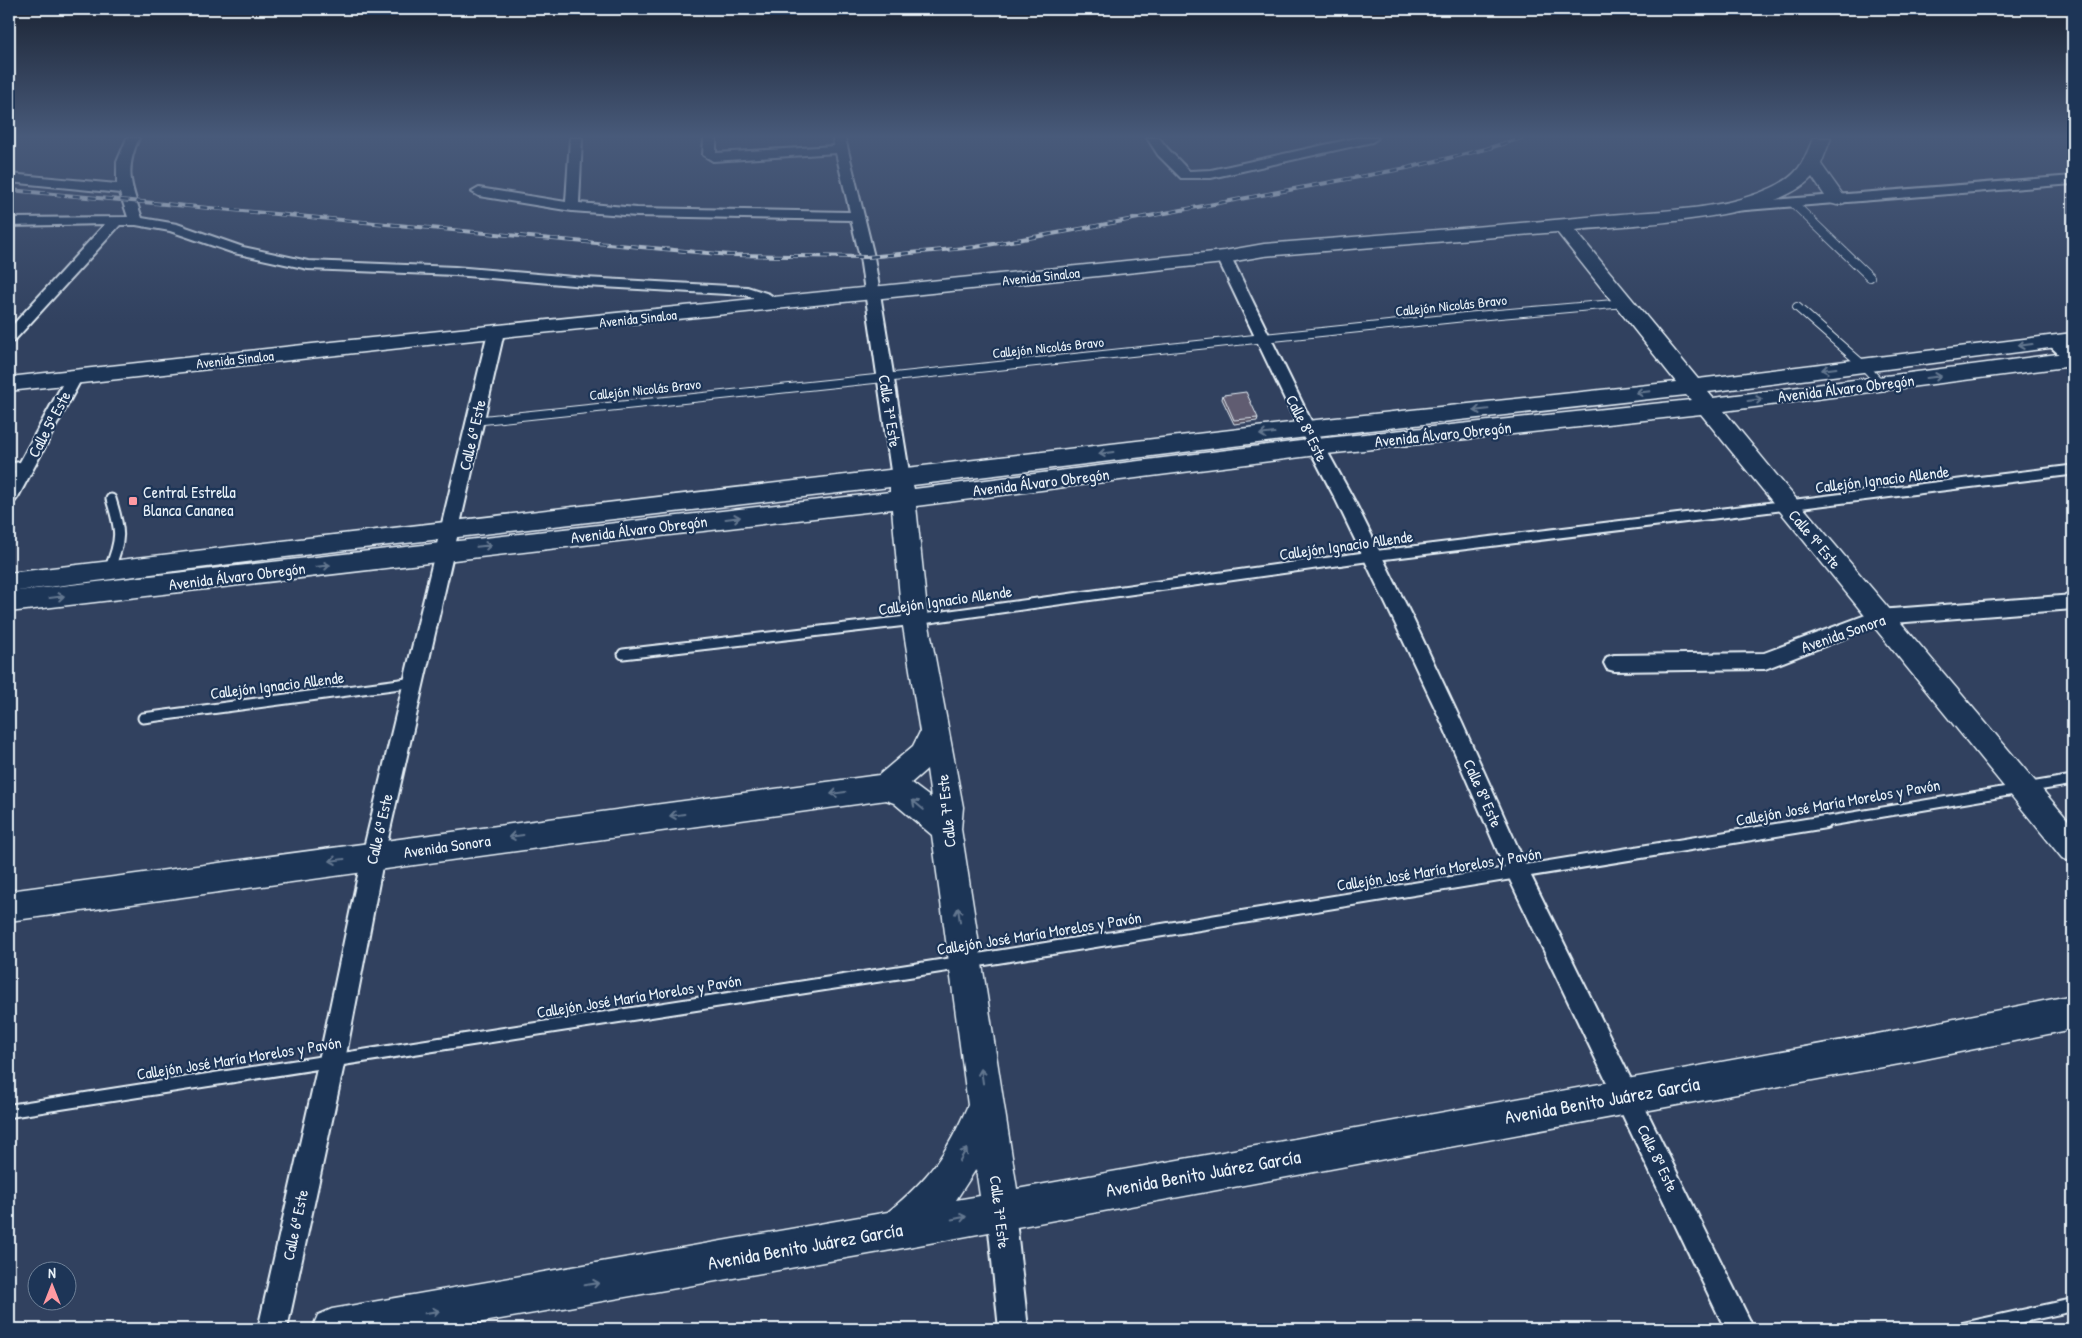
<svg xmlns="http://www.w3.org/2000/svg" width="2082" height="1338" font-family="'Patrick Hand',sans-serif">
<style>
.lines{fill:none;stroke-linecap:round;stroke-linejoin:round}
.lane-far2-casing{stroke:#e8f1f8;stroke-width:10}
.lane-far1-casing{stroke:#e8f1f8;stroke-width:13}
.lane-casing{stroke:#e8f1f8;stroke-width:16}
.street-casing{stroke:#e8f1f8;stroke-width:4}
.secondary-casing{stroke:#e8f1f8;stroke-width:3}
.lane-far2{stroke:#1d3557;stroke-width:8}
.lane-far1{stroke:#1d3557;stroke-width:9}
.lane{stroke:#1d3557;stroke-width:12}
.street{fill:#1d3557;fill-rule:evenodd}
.secondary{fill:#1d3557;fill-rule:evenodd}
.rail-casing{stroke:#e8f1f8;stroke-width:4}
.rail{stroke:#1d3557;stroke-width:2.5;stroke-dasharray:8;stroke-linecap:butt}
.wall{fill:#534f61;stroke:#e8f1f8}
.building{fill:#615c71;stroke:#e8f1f8}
.oneway{stroke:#64778f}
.poi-dot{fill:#ff9aa2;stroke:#1d3557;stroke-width:2}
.labels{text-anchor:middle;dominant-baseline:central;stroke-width:4.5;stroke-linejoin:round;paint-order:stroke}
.far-street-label{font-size:14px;fill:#e8f1f8;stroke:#1d3557}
.street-label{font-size:16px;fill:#e8f1f8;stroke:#1d3557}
.poi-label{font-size:16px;fill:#e8f1f8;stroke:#1d3557;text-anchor:start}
.near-street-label{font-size:19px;fill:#e8f1f8;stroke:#1d3557}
</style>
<rect width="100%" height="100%" fill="#31415f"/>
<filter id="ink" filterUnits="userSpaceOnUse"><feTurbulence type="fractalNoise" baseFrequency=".02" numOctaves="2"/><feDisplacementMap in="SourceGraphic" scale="10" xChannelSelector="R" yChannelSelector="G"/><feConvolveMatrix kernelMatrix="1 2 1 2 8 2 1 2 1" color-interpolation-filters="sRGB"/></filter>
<g filter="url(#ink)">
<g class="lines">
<defs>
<path id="lane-far2" d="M1793,203L1870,277
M1797,307L1863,365L1881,384
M474,421L1465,317L1625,303"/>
<path id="lane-far1" d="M9,468L26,466
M109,570C122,539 121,531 111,499
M623,654L915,620L1372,556L2073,470
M143,718L415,682
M1818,823L2073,780"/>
<path id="lane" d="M9,1111L966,962L1825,822
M1963,1329L2073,1305"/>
<path id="street" d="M127,138H139C124,171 131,185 142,218L177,224L243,247L308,261L455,267L585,278L747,287L769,294L783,304L781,307L776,308L745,295L585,286L455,275L308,269L234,253L170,231L136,225H120L14,341L9,343V329L105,224L9,226V218L128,217L120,193L9,182V174L117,184V162Z
M570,138H582L579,203L637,208L850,212L836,153L713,161L703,155L704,138H716V153L834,146L833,138H845L874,257L910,478L907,482L901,484L895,482L892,478L860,257L851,220L637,216L572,211L479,196L472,192L479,188L566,202Z
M1147,138H1159L1168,149L1189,171L1211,170L1356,138H1378L1372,142L1211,178H1181L1158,155Z
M2073,176V184L1734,211L1727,207L1734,203Z
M1224,253L1229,254L1231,257L1315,429L1354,500L1413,619L1462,723L1527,868L1754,1329H1725L1510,880L1442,723L1393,619L1336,500L1299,429L1217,257L1219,254Z
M496,327L501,329L504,332L384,856L345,1060L287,1329H258L319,1060L362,856L488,332L491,329Z
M2053,336L2058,338L2073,351V364L2067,362L2048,344L2045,341L2048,338Z
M75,371L81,372L83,376L18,497L15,501L9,503V482L67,376L69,372Z
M2073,595V609L1881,624L1765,669L1614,671L1607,669L1604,663L1607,657L1614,655L1764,653L1879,610Z
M1001,1197L1011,1201L1015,1211L1028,1329H999L987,1211L991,1201Z"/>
<path id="secondary" d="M1813,138H1831L1821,164L1846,199L1844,203L1837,205L1830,203L1812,177C1773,221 1633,224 1575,230L1698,379L2073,333V345L1708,392L1713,398L2073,352V366L1724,411L1797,500L2073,826V862L2062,858L1701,414L1317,455L916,506L928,620L963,807L961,829L1017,1189L1910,1028L2073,995V1029L1910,1062L897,1249L444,1329H312L318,1315L332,1309L888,1212C930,1177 946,1155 968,1105L932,835L894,803L886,800L9,921V891L879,775L913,746L920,732L902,620L892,509L9,612V592L890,492V487L277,558L9,592V573L1307,421L1676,382L1557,232L1264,256L1224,263L464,341L9,391V377L312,344L1224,251L1264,244C1379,235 1493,226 1608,215C1662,210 1721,211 1771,188C1798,176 1803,164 1813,138ZM1686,395L1691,400L1317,439L914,489L913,485L1307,437ZM927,769L931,798L911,783ZM976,1169L980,1196L956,1200Z"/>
</defs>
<use href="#lane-far2" class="lane-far2-casing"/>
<use href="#lane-far1" class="lane-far1-casing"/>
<use href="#lane" class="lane-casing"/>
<use href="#street" class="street-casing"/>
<use href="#secondary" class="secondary-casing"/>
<use href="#lane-far2" class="lane-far2"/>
<use href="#lane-far1" class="lane-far1"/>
<use href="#lane" class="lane"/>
<use href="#street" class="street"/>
<use href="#secondary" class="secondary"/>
<defs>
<path id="rail" d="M9,190L730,255L867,257L976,247L1069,231L1407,168L1486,149L1521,138"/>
</defs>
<use href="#rail" class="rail-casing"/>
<use href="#rail" class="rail"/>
</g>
<path class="wall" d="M1223,395L1258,418L1257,421L1234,424L1222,399Z"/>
<path class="building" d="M1246,392L1258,418L1234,420L1223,395Z"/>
<defs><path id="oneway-shaft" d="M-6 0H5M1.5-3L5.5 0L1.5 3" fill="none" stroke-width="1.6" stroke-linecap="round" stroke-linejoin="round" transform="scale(1.25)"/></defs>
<g class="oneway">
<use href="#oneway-shaft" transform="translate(2025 345) rotate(173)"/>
<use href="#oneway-shaft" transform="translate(1829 369) rotate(173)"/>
<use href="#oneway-shaft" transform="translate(1934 377) rotate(-7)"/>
<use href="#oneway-shaft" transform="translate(1643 392) rotate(174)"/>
<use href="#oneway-shaft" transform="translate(1755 400) rotate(-7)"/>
<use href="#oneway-shaft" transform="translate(1481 410) rotate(174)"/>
<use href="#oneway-shaft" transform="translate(1267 434) rotate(173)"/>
<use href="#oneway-shaft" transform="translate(1106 453) rotate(173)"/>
<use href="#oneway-shaft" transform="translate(733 518) rotate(-7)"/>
<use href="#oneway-shaft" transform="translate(484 546) rotate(-6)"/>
<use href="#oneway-shaft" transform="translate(323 566) rotate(-7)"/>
<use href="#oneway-shaft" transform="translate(57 597) rotate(-7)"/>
<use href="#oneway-shaft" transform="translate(838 793) rotate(172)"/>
<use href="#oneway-shaft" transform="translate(918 805) rotate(-140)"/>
<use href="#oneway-shaft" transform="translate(677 815) rotate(172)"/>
<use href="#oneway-shaft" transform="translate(516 836) rotate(172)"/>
<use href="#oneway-shaft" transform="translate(337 860) rotate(172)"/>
<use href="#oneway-shaft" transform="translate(959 915) rotate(-98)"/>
<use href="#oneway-shaft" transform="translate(982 1076) rotate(-98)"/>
<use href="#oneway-shaft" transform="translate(963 1155) rotate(-60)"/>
<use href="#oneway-shaft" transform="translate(959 1218) rotate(-11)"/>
<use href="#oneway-shaft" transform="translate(592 1284) rotate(-10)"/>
<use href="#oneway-shaft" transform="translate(432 1312) rotate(-10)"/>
</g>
</g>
<linearGradient id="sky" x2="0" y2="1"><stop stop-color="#1b2434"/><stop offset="0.42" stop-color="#485a7a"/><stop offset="1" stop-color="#485a7a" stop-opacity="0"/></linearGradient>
<rect width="2082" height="325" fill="url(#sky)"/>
<rect class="poi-dot" x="128" y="496" width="10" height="10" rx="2.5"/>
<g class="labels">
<g class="far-street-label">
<text transform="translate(1041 276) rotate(-6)">Avenida Sinaloa</text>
<text transform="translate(1451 305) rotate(-6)">Callejón Nicolás Bravo</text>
<text transform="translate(638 318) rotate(-6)">Avenida Sinaloa</text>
<text transform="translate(1048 347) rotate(-6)">Callejón Nicolás Bravo</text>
<text transform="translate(235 359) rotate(-6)">Avenida Sinaloa</text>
<text transform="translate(645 389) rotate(-6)">Callejón Nicolás Bravo</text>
</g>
<g class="street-label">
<text transform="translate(1846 388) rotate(-7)">Avenida Álvaro Obregón</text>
<text transform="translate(890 411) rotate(81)">Calle 7ª Este</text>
<text transform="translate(49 424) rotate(-62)">Calle 5ª Este</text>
<text transform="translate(1307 428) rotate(63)">Calle 8ª Este</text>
<text transform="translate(1443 434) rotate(-6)">Avenida Álvaro Obregón</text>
<text transform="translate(472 435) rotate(-77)">Calle 6ª Este</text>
<text transform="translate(1882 479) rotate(-7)">Callejón Ignacio Allende</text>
<text transform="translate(1041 482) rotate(-7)">Avenida Álvaro Obregón</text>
<text transform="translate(639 529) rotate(-7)">Avenida Álvaro Obregón</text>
<text transform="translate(1815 539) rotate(50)">Calle 9ª Este</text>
<text transform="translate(1346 545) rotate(-8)">Callejón Ignacio Allende</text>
<text transform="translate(237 576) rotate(-7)">Avenida Álvaro Obregón</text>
<text transform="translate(945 600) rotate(-8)">Callejón Ignacio Allende</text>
<text transform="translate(1843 633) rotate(-19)">Avenida Sonora</text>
<text transform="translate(277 685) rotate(-7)">Callejón Ignacio Allende</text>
<text transform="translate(1483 793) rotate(66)">Calle 8ª Este</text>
<text transform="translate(1838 802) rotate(-10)">Callejón José María Morelos y Pavón</text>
<text transform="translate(946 811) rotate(-96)">Calle 7ª Este</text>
<text transform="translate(379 829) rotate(-77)">Calle 6ª Este</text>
<text transform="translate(447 846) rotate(-8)">Avenida Sonora</text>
<text transform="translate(1439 869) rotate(-9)">Callejón José María Morelos y Pavón</text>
<text transform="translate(1039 933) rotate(-9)">Callejón José María Morelos y Pavón</text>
<text transform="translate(639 996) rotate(-9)">Callejón José María Morelos y Pavón</text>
<text transform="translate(239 1058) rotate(-9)">Callejón José María Morelos y Pavón</text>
<text transform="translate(1658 1158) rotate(64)">Calle 8ª Este</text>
<text transform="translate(1000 1212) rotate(83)">Calle 7ª Este</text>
<text transform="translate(295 1225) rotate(-78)">Calle 6ª Este</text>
</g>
<g class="poi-label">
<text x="143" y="492">Central Estrella<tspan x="143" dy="18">Blanca Cananea</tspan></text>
</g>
<g class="near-street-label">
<text transform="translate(1602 1100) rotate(-10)">Avenida Benito Juárez García</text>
<text transform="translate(1203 1173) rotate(-10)">Avenida Benito Juárez García</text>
<text transform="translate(805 1246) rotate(-10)">Avenida Benito Juárez García</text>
</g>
</g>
<rect width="2082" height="1338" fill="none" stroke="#1d3557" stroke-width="30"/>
<rect x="15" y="15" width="2052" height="1308" fill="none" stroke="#e8f1f8" stroke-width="2" filter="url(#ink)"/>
<g transform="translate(52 1286)"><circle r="24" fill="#1d3557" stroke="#6e8097"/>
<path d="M0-4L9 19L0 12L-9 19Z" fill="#ff9aa2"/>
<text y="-8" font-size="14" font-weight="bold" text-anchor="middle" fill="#e8f1f8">N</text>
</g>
</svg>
